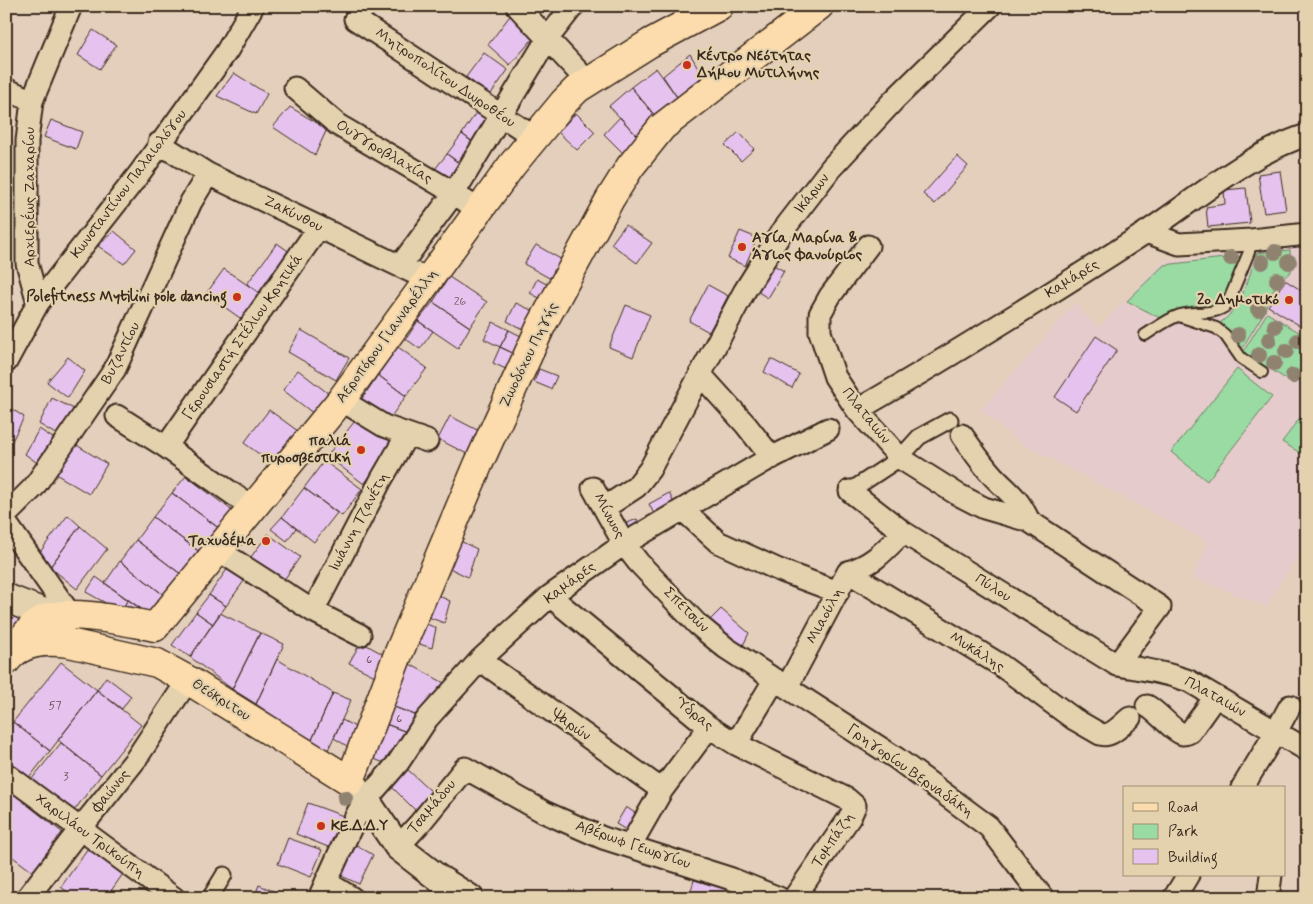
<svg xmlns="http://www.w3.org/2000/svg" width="1313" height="904" font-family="Mynerve,sans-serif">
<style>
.built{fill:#e5cbcb}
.green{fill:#9adaa3;stroke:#6a8260}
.building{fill:#e6c3ee;stroke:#3b2a1e}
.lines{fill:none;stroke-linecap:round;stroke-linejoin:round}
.service-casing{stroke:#3b2a1e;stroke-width:14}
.pedestrian-casing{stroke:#3b2a1e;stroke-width:19}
.minor-casing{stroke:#3b2a1e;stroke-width:25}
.tertiary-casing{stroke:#3b2a1e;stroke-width:30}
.secondary-casing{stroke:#3b2a1e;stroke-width:31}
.primary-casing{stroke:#3b2a1e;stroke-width:31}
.service{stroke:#e4d2af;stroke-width:10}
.pedestrian{stroke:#e4d2af;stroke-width:15}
.minor{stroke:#e4d2af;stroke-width:21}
.tertiary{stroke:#e4d2af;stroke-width:26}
.secondary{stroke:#e4d2af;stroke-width:28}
.primary{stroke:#fcdcac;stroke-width:28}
.tree{fill:#8f8370}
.poi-dot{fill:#c8321e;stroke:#e4d2af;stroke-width:2}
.labels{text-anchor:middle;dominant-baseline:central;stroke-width:4.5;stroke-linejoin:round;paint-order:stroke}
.number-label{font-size:12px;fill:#665052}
.poi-label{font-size:15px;font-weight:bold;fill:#3b2a1e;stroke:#e4d2af;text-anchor:end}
.street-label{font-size:15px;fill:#3b2a1e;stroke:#e4d2af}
</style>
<rect width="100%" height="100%" fill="#e4cfbc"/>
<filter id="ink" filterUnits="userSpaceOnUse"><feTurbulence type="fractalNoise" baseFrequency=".02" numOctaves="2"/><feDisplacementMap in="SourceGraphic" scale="10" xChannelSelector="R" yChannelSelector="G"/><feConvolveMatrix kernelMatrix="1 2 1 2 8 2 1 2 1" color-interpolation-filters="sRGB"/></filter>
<g filter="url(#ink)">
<path class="built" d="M1307,246V541L1266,607L1193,577L1208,542L1017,441L981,410L1075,303L1098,328L1163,262Z"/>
<path class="green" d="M1290,250L1291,272C1279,280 1267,297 1265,311L1241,350L1221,322C1242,308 1249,276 1257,253Z
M1241,256C1237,267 1228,296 1220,302C1212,307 1201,304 1193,306C1181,308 1171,312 1160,318L1127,301L1164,265Z
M1267,313L1307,337V363L1294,384L1243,352Z
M1237,369L1272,397L1207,481L1171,452Z
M1305,411L1307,412V457L1282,442Z"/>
<path class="building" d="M512,13L537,34L510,65L488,45Z
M93,30L116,45L100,69L78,55Z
M484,53L508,70L490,95L466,77Z
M690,54L703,76L677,97L663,76Z
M656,68L677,97L656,117L631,87Z
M234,73L267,94L256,114L217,96Z
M631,87L656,117L639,138L609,106Z
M290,107L327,129L315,155L273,127Z
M477,111L494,122L479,146L462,134Z
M576,113L595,132L577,150L558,132Z
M620,117L639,138L624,154L604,134Z
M51,120L82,132L76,149L44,137Z
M739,132L754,149L741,161L725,145Z
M462,134L472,142L457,162L447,154Z
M447,154L465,167L452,188L431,174Z
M957,156L968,166L935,204L923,194Z
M1280,171L1286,210L1264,213L1258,174Z
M1246,188L1250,223L1208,227L1206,207L1225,204L1224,190Z
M625,225L652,243L637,263L611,244Z
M114,231L136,249L124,264L98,246Z
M740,231L757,238L745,266L728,258Z
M277,243L298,258L268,299L247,284Z
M536,245L564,261L553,280L524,264Z
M770,263L784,271L768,298L755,290Z
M224,269L268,299L250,325L206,294Z
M449,277L487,302L470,327L433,302Z
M537,279L552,287L545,301L530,293Z
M1285,280L1307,294V330L1268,306Z
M708,285L728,296L709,332L689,321Z
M433,302L470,327L458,348L418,321Z
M516,303L540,314L530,333L507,321Z
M626,305L650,315L633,357L609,347Z
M418,321L433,331L420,349L406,339Z
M493,322L509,330L500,347L484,339Z
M301,330L349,358L336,380L288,352Z
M509,330L529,340L521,357L500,347Z
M1096,336L1117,350L1076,411L1055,397Z
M398,347L427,368L406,396L378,375Z
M500,347L521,357L514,373L493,363Z
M68,357L85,371L68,398L47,382Z
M771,359L799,374L792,388L764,372Z
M539,369L557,376L551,389L534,382Z
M298,370L329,394L314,414L283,390Z
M378,375L406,396L387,422L359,403Z
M52,398L78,411L62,438L39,424Z
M6,405L24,417L6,453Z
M269,410L302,434L277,467L244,443Z
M359,416L395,444L364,484L327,456Z
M450,416L483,433L471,456L438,439Z
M39,429L59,442L43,467L25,454Z
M75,444L107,464L89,494L54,473Z
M324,461L362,489L342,516L304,488Z
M186,476L234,512L220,529L172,493Z
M304,488L337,513L314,542L282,517Z
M172,493L220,529L201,553L153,517Z
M669,493L677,509L657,520L649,504Z
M68,515L80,526L50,567L37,556Z
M153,517L201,553L182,575L136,540Z
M282,517L296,528L287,541L271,529Z
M637,519L642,529L630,535L625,524Z
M80,526L107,549L77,589L50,567Z
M268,534L300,557L281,584L248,561Z
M136,540L182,575L165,596L120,561Z
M458,540L477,549L468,577L447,567Z
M120,561L165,596L150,615L105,583Z
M228,568L244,581L226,606L209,595Z
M96,577L128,600L120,611L86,592Z
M209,595L226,606L213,624L196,612Z
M437,595L450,601L444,623L426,616Z
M128,600L149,615L120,611Z
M6,606L31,619L8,638L6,636Z
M721,609L749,633L738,656L706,624Z
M196,612L213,624L190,657L172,645Z
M220,613L260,633L232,689L190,657Z
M422,622L436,628L432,648L413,642Z
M260,633L284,644L256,704L232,689Z
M361,642L390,658L377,677L349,663Z
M277,659L333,693L311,742L256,704Z
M61,662L97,690L50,751L13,722Z
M406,662L446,684L415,715L389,705Z
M106,677L131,696L122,709L97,690Z
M97,690L141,725L101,775L58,740Z
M333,693L351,700L327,752L311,742Z
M389,705L415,715L407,732L383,723Z
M342,720L363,731L355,751L334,738Z
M13,722L50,751L29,778L6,760V731Z
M383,723L407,732L393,766L371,758Z
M61,743L101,775L73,812L31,780Z
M407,769L432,792L415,810L391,786Z
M6,788L63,833L33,872L6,852Z
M308,803L346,817L333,849L296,834Z
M626,807L638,815L628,831L616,824Z
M288,838L322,850L311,877L278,864Z
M355,844L373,855L359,884L335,873Z
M90,845L125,871L106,898H76L61,887Z
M694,880L739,893L738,898H689Z
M259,885L290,898H254Z"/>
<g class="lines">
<defs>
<path id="service" d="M1179,316L1216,328L1225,335L1241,358L1262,372
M1145,335C1156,328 1168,319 1180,315C1197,311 1213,316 1227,305L1249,252L1251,240"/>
<path id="pedestrian" d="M850,491L900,458L919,437L950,420
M210,898L224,875"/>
<path id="minor" d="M365,6L355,19L534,137
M517,6L588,82
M295,88L338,125L454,193L478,210
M6,89L32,101
M159,143L208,174L429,280
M1146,232L1179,244L1251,240L1307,234
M868,246L830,296L820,314V332L835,377L857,410L900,458L957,494L984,508L1029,521L1160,607L1117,665
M400,266L454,193L548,38L573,6
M38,303L27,263V141L32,101L71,6
M6,362L38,303L139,174L227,51L253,6
M700,374L746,425L772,458
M341,400L384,426L427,441
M857,410C955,354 1050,294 1145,233C1197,199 1247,154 1307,135
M117,416L166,447L253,508
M962,435C972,449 981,463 993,476C1010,494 1018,497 1029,521
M166,447L319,227
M593,488L624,544L638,562L697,624L726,648L896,758L989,827L1043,898
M850,491L903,532
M604,508L636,487L650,469L744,292L781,233L831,168L894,100L990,6
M683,510L718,542L779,570L838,592
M6,515L34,487L115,369L191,202L208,174
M6,523L70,614
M218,550L313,611L360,635
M848,572L999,664L1074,719L1100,734C1111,738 1122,724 1130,718
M550,596L709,727L736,744L847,799L855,806L850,817L794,898
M313,611L381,480L407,435
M480,660L662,790
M787,687L848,572C874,564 884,551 903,532L1117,665C1141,669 1165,672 1189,681L1307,750
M1147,706C1157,711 1174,732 1183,734C1186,734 1187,733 1190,732L1215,697
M736,744L775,679
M6,774L174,898
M1242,788L1276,732L1290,706
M630,846L662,790L709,727
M398,847L420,823L465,768L544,812L603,838L732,879L779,898
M326,882L352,898
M27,898L81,828L136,759L188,680
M319,898L357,814L366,800L398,763L427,719L480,660L550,596L624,544L765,461L828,429
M1174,898L1188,875
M1268,898L1271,875"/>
<path id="tertiary" d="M350,781L366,800L398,847L438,878L470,898"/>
<path id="secondary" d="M6,598L52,616"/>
<path id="primary" d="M13,653C21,640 30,626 44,619C67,608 129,622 155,627L341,400L512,165L564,102L577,89L650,43L719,6
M6,661C21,641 46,640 69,643L157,663L188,680L350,781L397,657L478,465L541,326L610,199L630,167L662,127L819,6"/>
</defs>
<use href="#service" class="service-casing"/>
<use href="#pedestrian" class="pedestrian-casing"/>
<use href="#minor" class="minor-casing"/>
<use href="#tertiary" class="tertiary-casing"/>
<use href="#secondary" class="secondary-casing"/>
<use href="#primary" class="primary-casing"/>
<use href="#service" class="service"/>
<use href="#pedestrian" class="pedestrian"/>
<use href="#minor" class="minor"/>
<use href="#tertiary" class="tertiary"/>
<use href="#secondary" class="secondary"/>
<use href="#primary" class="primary"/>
</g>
<g class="tree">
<circle cx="1275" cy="252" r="8"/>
<circle cx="1231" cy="258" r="8"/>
<circle cx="1262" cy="262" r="8"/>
<circle cx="1289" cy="262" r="8"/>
<circle cx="1277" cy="280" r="8"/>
<circle cx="1258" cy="309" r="8"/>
<circle cx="1275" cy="326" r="8"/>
<circle cx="1238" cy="335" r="8"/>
<circle cx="1269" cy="340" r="8"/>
<circle cx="1298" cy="341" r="8"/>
<circle cx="1286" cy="351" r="8"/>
<circle cx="1259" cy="355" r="8"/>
<circle cx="1274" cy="363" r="8"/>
<circle cx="1293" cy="376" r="8"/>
<circle cx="345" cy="798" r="8"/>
</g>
</g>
<g class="poi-dot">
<circle cx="687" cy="65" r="5"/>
<circle cx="742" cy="247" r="5"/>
<circle cx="237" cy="297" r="5"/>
<circle cx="1289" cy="300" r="5"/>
<circle cx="361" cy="450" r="5"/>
<circle cx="266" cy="541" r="5"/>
<circle cx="321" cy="826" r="5"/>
</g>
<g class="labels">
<g class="number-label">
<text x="460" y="302">26</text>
<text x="369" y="660">6</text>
<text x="55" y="706">57</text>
<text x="399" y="719">6</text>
<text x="66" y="777">3</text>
</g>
<g class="poi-label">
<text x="697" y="56" text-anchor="start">Κέντρο Νεότητας<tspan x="697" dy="17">Δήμου Μυτιλήνης</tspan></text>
<text x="752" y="238" text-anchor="start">Αγία Μαρίνα &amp;<tspan x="752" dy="17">Άγιος Φανούριος</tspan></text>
<text x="227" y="297">Polefitness Mytilini pole dancing</text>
<text x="1279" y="300">2ο Δημοτικό</text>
<text x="351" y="441">παλιά<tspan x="351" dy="17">πυροσβεστική</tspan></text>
<text x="256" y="541">Ταχυδέμα</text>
<text x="331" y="826" text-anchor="start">ΚΕ.Δ.Δ.Υ</text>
</g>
<g class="street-label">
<text transform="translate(445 78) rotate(34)">Μητροπολίτου Δωροθέου</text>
<text transform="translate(384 152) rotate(31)">Ουγγροβλαχίας</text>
<text transform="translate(129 184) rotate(-53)">Κωνσταντίνου Παλαιολόγου</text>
<text transform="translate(812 194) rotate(-52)">Ικάρων</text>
<text transform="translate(30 197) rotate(-90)">Αρχιερέως Ζαχαρίου</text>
<text transform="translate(293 214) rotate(26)">Ζακύνθου</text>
<text transform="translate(1072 279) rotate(-32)">Καμάρες</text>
<text transform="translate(387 336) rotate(-54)">Αεροπόρου Γιανναρέλλη</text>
<text transform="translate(243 337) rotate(-55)">Γερουσιαστή Στέλιου Κρητικά</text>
<text transform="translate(121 353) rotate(-63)">Βυζαντίου</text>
<text transform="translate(529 355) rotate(-64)">Ζωοδόχου Πηγής</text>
<text transform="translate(866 416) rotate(51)">Πλαταιών</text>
<text transform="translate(609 516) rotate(61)">Μίνωος</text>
<text transform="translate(359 522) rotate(-62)">Ιωάννη Τζανέτη</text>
<text transform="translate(570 583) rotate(-37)">Καμάρες</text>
<text transform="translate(993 588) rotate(32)">Πύλου</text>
<text transform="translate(686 610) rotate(45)">Σπετσών</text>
<text transform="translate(825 616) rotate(-62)">Μιαούλη</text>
<text transform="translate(977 652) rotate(32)">Μυκάλης</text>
<text transform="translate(1215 697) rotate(29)">Πλαταιών</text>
<text transform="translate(221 700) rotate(32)">Θεόκριτου</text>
<text transform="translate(694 714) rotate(38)">Ύδρας</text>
<text transform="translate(571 725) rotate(35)">Ψαρών</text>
<text transform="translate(910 771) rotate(35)">Γρηγορίου Βερναδάκη</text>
<text transform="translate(111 791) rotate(-51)">Φαώνος</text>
<text transform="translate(432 807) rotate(-50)">Τσαμάδου</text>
<text transform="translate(90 836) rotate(36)">Χαριλάου Τρικούπη</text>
<text transform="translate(833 840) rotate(-56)">Τομπάζη</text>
<text transform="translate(633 845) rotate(19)">Αβέρωφ Γεωργίου</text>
</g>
</g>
<rect width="1313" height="904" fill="none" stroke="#e4d2af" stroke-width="25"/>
<rect x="12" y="12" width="1288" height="879" fill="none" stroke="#3b2a1e" stroke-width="2" filter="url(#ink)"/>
<rect x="1123" y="786" width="162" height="90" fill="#e4d2af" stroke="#a08f75"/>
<rect x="1133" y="803" width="25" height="8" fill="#fcdcac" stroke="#a08f75"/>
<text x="1168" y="812" font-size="15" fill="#3b2a1e">Road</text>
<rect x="1133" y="824" width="25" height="15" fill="#9adaa3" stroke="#a08f75"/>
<text x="1168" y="836" font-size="15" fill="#3b2a1e">Park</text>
<rect x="1133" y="849" width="25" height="15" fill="#e6c3ee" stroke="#a08f75"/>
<text x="1168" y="862" font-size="15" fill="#3b2a1e">Building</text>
</svg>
